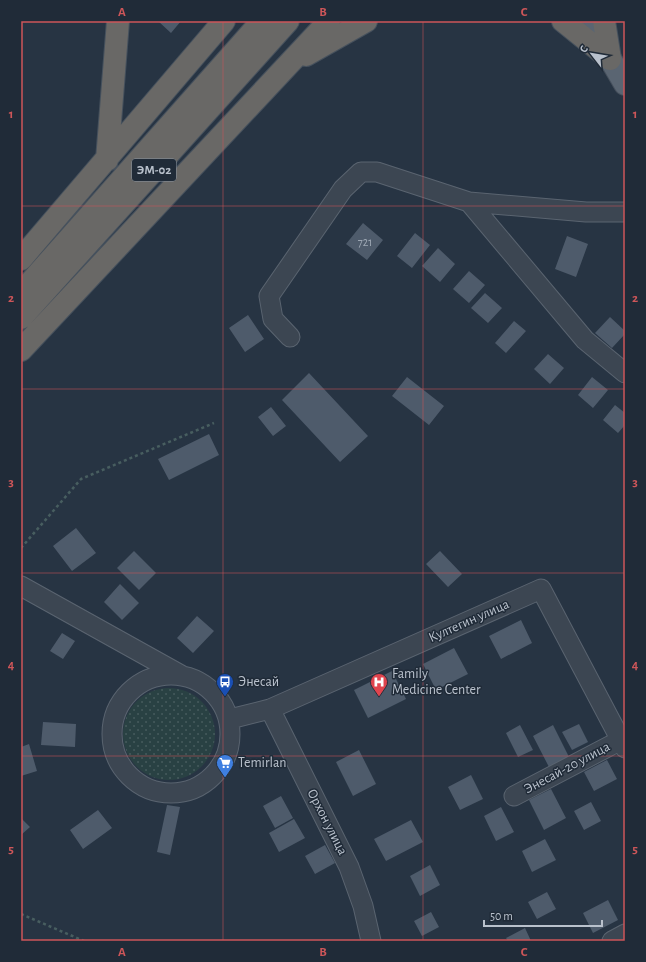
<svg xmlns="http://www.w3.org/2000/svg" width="646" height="962" font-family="'Alegreya Sans',sans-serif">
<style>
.grass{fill:url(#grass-dots)}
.building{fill:#4e5b6b}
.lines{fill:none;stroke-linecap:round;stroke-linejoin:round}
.minor-casing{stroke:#5a6470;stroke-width:21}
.primary-casing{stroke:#454f5c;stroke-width:24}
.trunk-casing{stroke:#46515d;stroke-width:24}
.path{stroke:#485e60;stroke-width:2.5;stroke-dasharray:3 3;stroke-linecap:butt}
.minor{stroke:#3c4652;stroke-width:19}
.primary{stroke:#5a6572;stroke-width:22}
.trunk{stroke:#696866;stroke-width:22}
.grid{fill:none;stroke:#cd5659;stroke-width:1;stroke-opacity:0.55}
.labels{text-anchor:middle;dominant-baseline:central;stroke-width:3;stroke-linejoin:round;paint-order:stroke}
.number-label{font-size:12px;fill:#9ea8b4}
.shield{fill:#202b38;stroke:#8b94a0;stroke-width:1}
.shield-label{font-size:13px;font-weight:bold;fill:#b9c1cc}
.street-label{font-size:14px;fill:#b9c1cc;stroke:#202b38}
.poi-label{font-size:14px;fill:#b9c1cc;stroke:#202b38;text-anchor:start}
.neatline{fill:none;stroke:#cd5659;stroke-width:1.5}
.grid-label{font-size:13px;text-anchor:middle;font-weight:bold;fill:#cd5659}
</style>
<defs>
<pattern id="grass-dots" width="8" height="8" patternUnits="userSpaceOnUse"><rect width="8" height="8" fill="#294143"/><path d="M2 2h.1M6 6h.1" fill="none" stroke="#465b5d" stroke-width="1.8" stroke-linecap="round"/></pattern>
</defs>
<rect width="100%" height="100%" fill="#273443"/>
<path class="grass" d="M123 734a46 46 0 1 1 92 0a46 46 0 1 1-92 0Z"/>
<path class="building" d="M158,21H181L171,33Z
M363,223L383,240L367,260L346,244Z
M415,233L430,245L412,268L397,256Z
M567,236L588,244L576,277L555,269Z
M438,248L455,264L440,282L422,266Z
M469,271L485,285L469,303L453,289Z
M485,293L502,308L488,323L471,308Z
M248,315L264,339L245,352L229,328Z
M610,317L625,331V334L612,348L595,333Z
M514,321L526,331L506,353L495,343Z
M548,354L564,368L550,384L534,369Z
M309,373L368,436L340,462L282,400Z
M407,377L444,406L429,425L392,396Z
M592,377L608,390L593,408L578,395Z
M615,405L625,413V425L618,433L603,420Z
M271,407L286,426L273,436L258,417Z
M209,434L219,455L169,480L158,459Z
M76,528L96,553L72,571L53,546Z
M134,551L156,573L139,590L117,568Z
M440,551L462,574L448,587L426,564Z
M120,584L139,603L122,620L104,602Z
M197,616L214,631L193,653L177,638Z
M521,620L532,643L501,659L489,636Z
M62,633L75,641L63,659L50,651Z
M454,648L468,674L436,690L423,664Z
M392,671L406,699L368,718L354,690Z
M43,722L76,724L75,747L41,745Z
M579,724L588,742L572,750L562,732Z
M520,725L533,750L518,757L506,733Z
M553,725L570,759L550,769L533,736Z
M29,744L37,771L21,776V747Z
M359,750L376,784L353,796L336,762Z
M607,760L617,779L594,791L584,772Z
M471,775L483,799L460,810L448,787Z
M551,789L566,818L544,830L529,800Z
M281,796L293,818L275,828L263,806Z
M591,802L601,821L584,830L574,811Z
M167,805L180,807L170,855L157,852Z
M501,807L514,832L496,841L484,816Z
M98,810L112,828L83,849L70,830Z
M21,818L30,827L21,835Z
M294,819L305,838L279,852L269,833Z
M411,820L423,842L386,861L374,839Z
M545,839L556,860L532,872L522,851Z
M325,845L335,863L315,874L305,856Z
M430,865L440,885L420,896L410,876Z
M547,892L556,909L537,919L528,902Z
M608,900L618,920L593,933L583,913Z
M431,912L439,927L422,936L414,921Z
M525,928L531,941H508L506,938Z"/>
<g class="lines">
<defs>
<path id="minor" d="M469,202L586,212H625
M290,337L273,319L269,296L343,189L361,172H377L469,202L585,340L625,373
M21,586L181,675
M112 734a59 59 0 1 1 118 0a59 59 0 1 1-118 0Z
M270,709L349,867L363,906L371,941
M230,719L270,709L541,589L625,748
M514,796L621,740
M612,941L625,934"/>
<path id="primary" d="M588,21L625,84"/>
<path id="trunk" d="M563,21L610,59
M604,21L610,59
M306,55L366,21
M107,160L118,21
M21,259L224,21
M21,293L262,21
M21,318L288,21
M21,350L329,21"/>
</defs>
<use href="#minor" class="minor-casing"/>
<use href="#primary" class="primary-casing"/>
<use href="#trunk" class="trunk-casing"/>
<path class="path" d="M21,548L81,479L214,423
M21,914L84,941"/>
<use href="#minor" class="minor"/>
<use href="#primary" class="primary"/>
<use href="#trunk" class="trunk"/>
</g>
<path class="grid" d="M223,21V941M423,21V941M21,206H625M21,389H625M21,573H625M21,756H625"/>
<defs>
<symbol id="bus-pin" viewBox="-11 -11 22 30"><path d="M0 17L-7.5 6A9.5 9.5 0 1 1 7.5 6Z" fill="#1a4fb4" stroke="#202b38"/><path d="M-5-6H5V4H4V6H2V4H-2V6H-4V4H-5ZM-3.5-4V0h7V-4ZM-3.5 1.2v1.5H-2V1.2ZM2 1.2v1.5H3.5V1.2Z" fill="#fff"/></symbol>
<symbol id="hospital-pin" viewBox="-11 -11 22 30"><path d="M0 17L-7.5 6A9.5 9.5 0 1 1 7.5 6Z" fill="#e0444e" stroke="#202b38"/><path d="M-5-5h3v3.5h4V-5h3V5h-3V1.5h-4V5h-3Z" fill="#fff"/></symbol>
<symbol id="supermarket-pin" viewBox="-11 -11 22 30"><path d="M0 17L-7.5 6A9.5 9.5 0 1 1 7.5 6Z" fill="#3f7fe0" stroke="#202b38"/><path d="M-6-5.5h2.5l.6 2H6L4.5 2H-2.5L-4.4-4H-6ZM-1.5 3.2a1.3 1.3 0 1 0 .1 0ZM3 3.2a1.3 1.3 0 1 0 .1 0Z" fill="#fff"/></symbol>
</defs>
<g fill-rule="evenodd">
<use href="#bus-pin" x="215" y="672" width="20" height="27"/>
<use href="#hospital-pin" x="369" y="672" width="20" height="27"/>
<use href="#supermarket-pin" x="215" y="753" width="20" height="27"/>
</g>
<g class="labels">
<g class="number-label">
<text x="365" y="242">721</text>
</g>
<rect class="shield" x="132" y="159" width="44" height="22" rx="3"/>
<g class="shield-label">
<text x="154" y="170">ЭМ-02</text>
</g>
<g class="street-label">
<text transform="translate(469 621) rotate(-24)">Култегин улица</text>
<text transform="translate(567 768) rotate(-28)">Энесай-20 улица</text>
<text transform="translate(327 822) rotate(63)">Орхон улица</text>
</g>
<g class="poi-label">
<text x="392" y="674">Family<tspan x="392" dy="16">Medicine Center</tspan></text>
<text x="238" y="682">Энесай</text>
<text x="238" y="763">Temirlan</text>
</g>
</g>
<rect width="646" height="962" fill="none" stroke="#202b38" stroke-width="44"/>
<g transform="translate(592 54) rotate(301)" stroke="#202b38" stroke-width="3" paint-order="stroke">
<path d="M0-3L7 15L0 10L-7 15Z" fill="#b9c1cc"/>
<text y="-6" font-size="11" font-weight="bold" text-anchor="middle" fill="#b9c1cc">С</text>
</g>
<path d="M484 920v6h118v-6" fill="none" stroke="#b9c1cc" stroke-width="2"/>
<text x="490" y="920" font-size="12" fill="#b9c1cc" stroke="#202b38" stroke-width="3" paint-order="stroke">50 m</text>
<rect x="22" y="22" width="602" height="918" class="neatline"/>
<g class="grid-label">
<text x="122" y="16">A</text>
<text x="323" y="16">B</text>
<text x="524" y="16">C</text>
<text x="11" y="118">1</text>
<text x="635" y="118">1</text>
<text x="11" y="302">2</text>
<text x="635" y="302">2</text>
<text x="11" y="486">3</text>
<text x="635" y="486">3</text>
<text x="11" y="669">4</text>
<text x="635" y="669">4</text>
<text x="11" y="853">5</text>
<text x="635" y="853">5</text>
<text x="122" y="956">A</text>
<text x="323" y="956">B</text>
<text x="524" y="956">C</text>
</g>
</svg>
